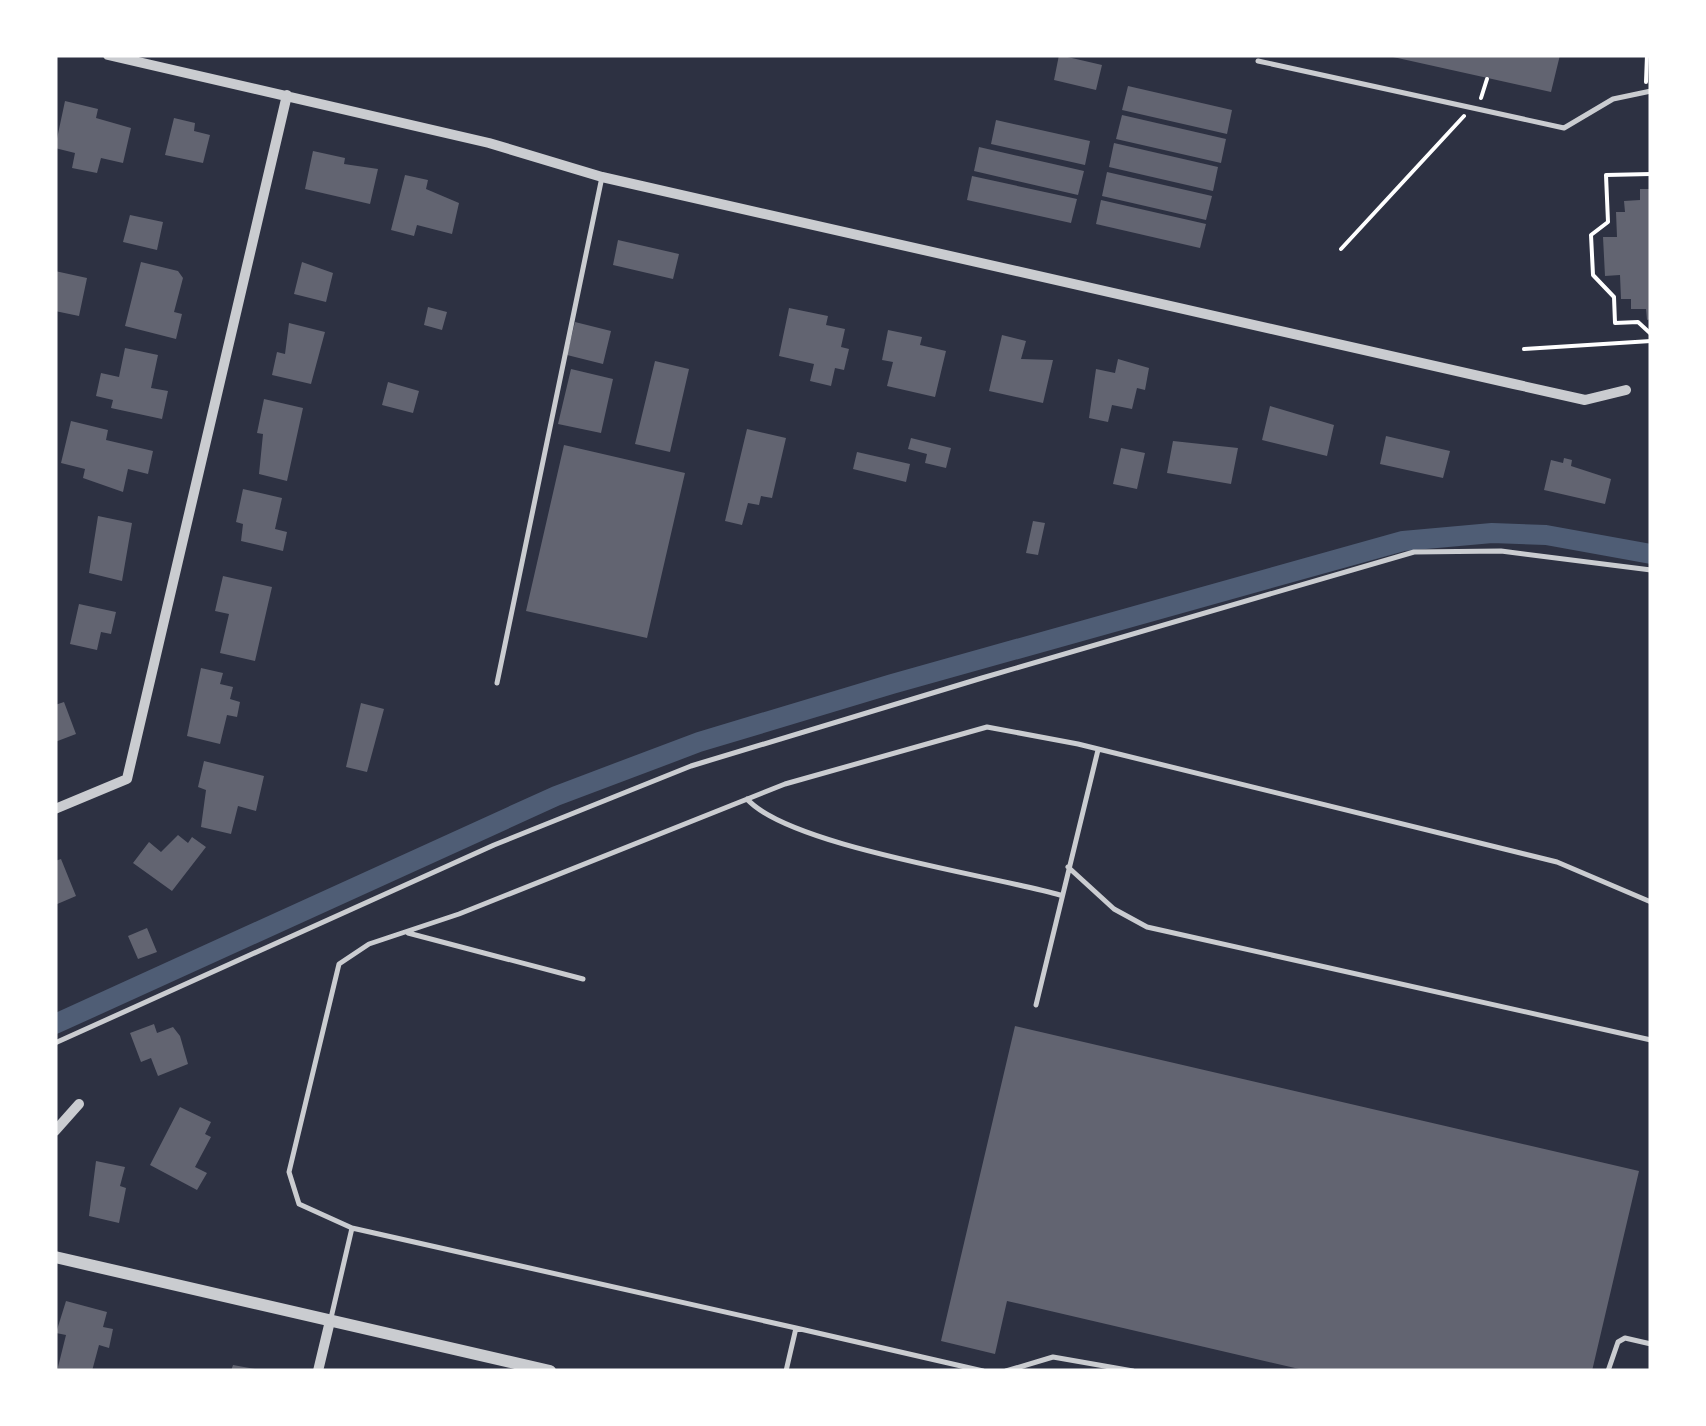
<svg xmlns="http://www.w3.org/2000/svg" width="1706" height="1426" font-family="Mulish,sans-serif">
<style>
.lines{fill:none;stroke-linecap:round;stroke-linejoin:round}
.canal{stroke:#4f5d75;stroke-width:20}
.building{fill:#626471}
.path{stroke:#fff;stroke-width:4}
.service{stroke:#caccd0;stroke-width:5}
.minor{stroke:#caccd0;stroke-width:10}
.tertiary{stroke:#caccd0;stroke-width:12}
</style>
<rect width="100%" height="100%" fill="#2d3142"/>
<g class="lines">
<path class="canal" d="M55,1024L556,796L699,742L892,684L1403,541L1492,533L1546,535L1651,554"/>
</g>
<path class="building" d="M1059,55L1102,65L1096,90L1054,80Z
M1384,55H1560L1551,92Z
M1128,86L1232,110L1227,134L1122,110Z
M65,101L98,109L96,118L131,128L123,163L101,158L97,173L72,168L75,153L55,148Z
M1122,115L1226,139L1221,163L1116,139Z
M174,118L195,123L194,131L210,135L203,163L165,155Z
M996,120L1090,141L1085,165L991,144Z
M1114,143L1218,167L1213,191L1109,167Z
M979,147L1084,171L1078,195L974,171Z
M313,151L345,158L344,164L378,169L370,204L305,189Z
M1107,172L1212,196L1206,220L1102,196Z
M405,175L428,180L426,189L459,203L452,234L417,225L414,236L391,230Z
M972,176L1077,199L1071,223L967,200Z
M1640,189H1651V319L1647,320L1646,309H1631V299H1621L1620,275L1605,276L1603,237H1617L1616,212H1625L1624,201L1640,200Z
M1101,200L1206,224L1200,248L1096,224Z
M130,215L163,222L157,250L123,242Z
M618,240L679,254L673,279L613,265Z
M141,262L178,271L183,278L174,312L182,314L176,339L125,326Z
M302,262L333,273L326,302L294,294Z
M55,271L87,278L79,316L55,311Z
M428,307L447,312L442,330L424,325Z
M789,308L828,316L826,325L845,329L841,347L849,349L844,370L835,368L831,386L810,381L814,364L779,356Z
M575,322L611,331L603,364L567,355Z
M289,323L325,332L311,384L272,375L277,352L285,354Z
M888,330L922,337L920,345L946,351L935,397L887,386L893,362L882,360Z
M1002,335L1026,341L1021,359L1053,360L1043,403L989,391Z
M125,348L158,355L151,388L168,391L162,419L111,408L113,400L96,396L101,373L119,377Z
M1118,359L1149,368L1145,390L1137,388L1132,409L1112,405L1108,422L1089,418L1096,369L1115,373Z
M655,361L689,369L670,452L635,444Z
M571,369L613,379L601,433L558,424Z
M388,382L419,391L413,413L382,405Z
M264,399L303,408L287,481L259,474L263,434L257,433Z
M1270,406L1334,425L1327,456L1262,440Z
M71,421L108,430L106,440L153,451L148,474L128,469L123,492L83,478L85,469L61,463Z
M747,429L786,438L772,498L761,496L759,505L748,503L742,525L725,521Z
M1386,436L1450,451L1443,478L1380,464Z
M911,438L951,448L946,468L925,463L927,454L908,449Z
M1173,441L1238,448L1231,484L1167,473Z
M564,445L685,473L647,638L526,611Z
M1121,448L1145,453L1137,489L1113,484Z
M857,452L910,464L906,482L853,469Z
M1564,458L1572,460L1571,466L1611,479L1605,504L1544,490L1551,460L1563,463Z
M243,489L282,498L275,529L287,532L283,551L241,541L243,524L236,522Z
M98,516L132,523L122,581L89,573Z
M1033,521L1045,523L1038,555L1026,553Z
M223,576L272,587L255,661L220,653L229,614L215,611Z
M79,604L116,612L111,634L101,632L97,650L70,644Z
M201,668L223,673L220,684L233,687L230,699L240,702L237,717L227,715L220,744L187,736Z
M64,702L76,734L55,742V705Z
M361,703L384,709L367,772L346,767Z
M204,761L264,776L256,811L238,806L231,834L201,827L206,790L198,787Z
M178,835L188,843L192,837L206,847L172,891L133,863L149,842L161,852Z
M61,859L76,896L55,905V861Z
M147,928L157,952L138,959L128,936Z
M154,1024L157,1033L173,1027L180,1036L188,1064L158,1076L151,1058L141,1062L130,1033Z
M1015,1026L1639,1171L1592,1371H1308L1007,1301L995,1354L941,1341Z
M180,1107L211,1122L205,1134L211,1137L195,1167L207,1173L197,1190L150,1165Z
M96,1161L125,1167L120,1186L126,1188L119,1223L89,1216Z
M66,1301L107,1312L103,1327L113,1329L109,1348L99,1345L92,1371H57L66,1335L56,1333Z
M233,1365L255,1369V1371H231Z"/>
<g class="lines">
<path class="path" d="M1646,82L1647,55
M1481,98L1487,79
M1651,174L1606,175L1608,222L1591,235L1593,275L1614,297L1615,323L1638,322L1651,334
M1341,249L1464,116
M1524,349L1651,341"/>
<path class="service" d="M1258,61L1564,128L1613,99L1651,91
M497,683L602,177
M747,799C789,846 990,875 1060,895
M1068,867L1114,909L1147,927L1651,1040
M408,933L583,979
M1036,1005L1098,750
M55,1043L494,845L691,766L982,678L1414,552L1501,551L1651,570
M331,1318L352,1228
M796,1328L352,1228L299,1204L289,1172L339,964L369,944L459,914L785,784L987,727L1078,744L1557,862L1651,902
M786,1371L796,1328L983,1371
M1006,1371L1053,1357L1133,1371
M1608,1371L1618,1342L1625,1338L1651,1344"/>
<path class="minor" d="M108,55L489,143L602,177L1514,384L1585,400L1626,390
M55,809L127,779L287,95
M55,1131L79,1104
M318,1371L330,1321"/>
<path class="tertiary" d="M55,1257L550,1371"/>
</g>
<rect width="1706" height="1426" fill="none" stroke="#ffffff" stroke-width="115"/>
</svg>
